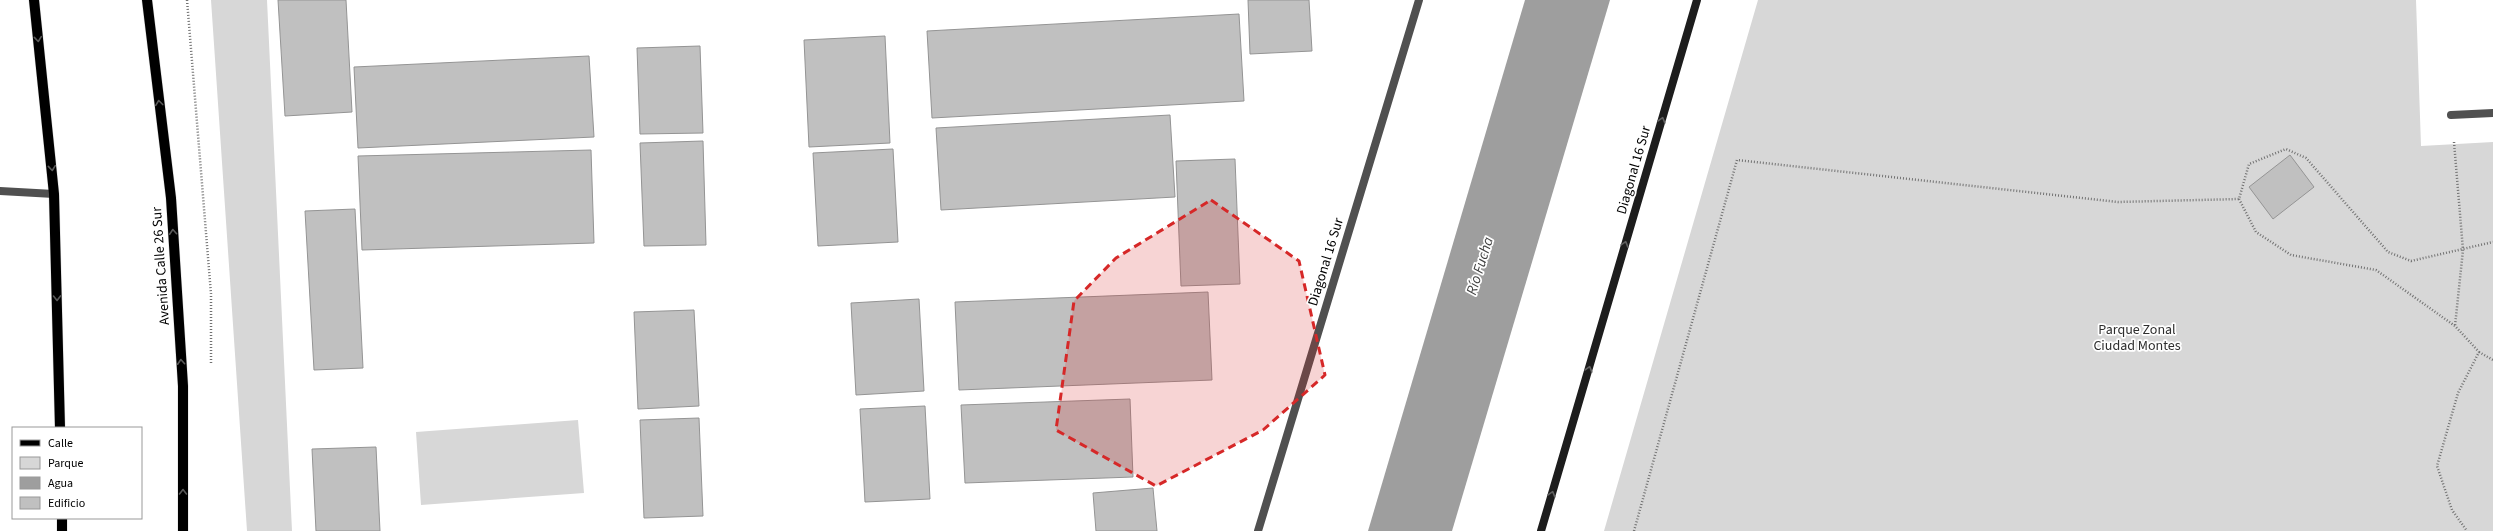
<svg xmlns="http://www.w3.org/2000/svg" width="2493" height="531" font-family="'Source Sans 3',sans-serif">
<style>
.green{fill:#d7d7d7}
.water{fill:#9e9e9e}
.building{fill:#c0c0c0;stroke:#949494}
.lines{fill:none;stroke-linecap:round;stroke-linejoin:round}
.primary-casing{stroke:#dbdbdb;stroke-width:11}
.path{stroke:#727272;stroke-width:2.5;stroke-dasharray:1 2;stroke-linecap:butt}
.street{stroke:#505050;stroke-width:8}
.secondary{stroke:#1d1d1d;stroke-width:8}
.primary{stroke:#000;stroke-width:10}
.oneway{stroke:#595959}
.oneway2{stroke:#616161}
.marked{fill:#d62828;fill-opacity:0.2;stroke:#d62828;stroke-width:3;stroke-dasharray:8 5;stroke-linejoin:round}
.labels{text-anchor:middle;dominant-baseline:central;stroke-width:3.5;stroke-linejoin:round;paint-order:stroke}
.street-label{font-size:14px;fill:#000;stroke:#fff}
.park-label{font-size:14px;fill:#2e2e2e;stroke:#fff}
.water-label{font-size:15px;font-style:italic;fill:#3f3f3f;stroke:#fff}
</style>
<rect width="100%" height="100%" fill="#fff"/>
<path class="green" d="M211,0H267L292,531H247Z
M1758,0H2416L2421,146L2493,142V531H1604Z
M578,420L584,493L421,505L416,432Z"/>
<path class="water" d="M1525,0H1610L1452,531H1368Z"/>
<path class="building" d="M278,0H346L352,112L285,116Z
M1248,0H1309L1312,51L1250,54Z
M1239,14L1244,101L932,118L927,31Z
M885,36L890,143L809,147L804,40Z
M700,46L703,133L640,134L637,48Z
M589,56L594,137L358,148L354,67Z
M1170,115L1175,197L941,210L936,128Z
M703,141L706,245L644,246L640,143Z
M893,149L898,242L818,246L813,153Z
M591,150L594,243L362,250L358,156Z
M2290,155L2314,187L2273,219L2249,187Z
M1235,159L1240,284L1181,286L1176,161Z
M355,209L363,368L314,370L305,211Z
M1208,292L1212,380L959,390L955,302Z
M919,299L924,391L856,395L851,303Z
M694,310L699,406L638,409L634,312Z
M1130,399L1133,477L965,483L961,405Z
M925,406L930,499L865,502L860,409Z
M699,418L703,516L644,518L640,420Z
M376,447L380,531H316L312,449Z
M1153,488L1157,531H1096L1093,493Z"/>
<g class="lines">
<defs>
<path id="primary" d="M34,0L54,194L60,428
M147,0L171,198L183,386V531
M62,518V531"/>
</defs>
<use href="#primary" class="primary-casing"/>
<path class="path" d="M187,0L211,294V365
M2454,142L2463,250L2455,326
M2239,199L2256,232L2291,255L2376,270L2455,326L2479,352L2458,393L2437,466L2452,510L2467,531
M2479,352L2493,360
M1634,531L1737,160L2118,202L2239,199L2249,164L2286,149L2306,158L2388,252L2411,261L2493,242"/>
<path class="street" d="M2451,115L2493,113
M0,191L54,194
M1258,531L1419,0"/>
<path class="secondary" d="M1541,531L1697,0"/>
<use href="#primary" class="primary"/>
</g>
<defs><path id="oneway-chevron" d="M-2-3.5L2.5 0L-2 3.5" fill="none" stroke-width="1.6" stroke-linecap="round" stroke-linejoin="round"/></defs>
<g class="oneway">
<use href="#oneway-chevron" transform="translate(38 39) rotate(84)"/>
<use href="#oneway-chevron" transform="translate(159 103) rotate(-97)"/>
<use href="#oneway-chevron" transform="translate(52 168) rotate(84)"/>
<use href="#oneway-chevron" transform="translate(173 232) rotate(-94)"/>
<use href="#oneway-chevron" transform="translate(57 298) rotate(89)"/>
<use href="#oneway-chevron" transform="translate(181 362) rotate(-94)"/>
<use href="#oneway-chevron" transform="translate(183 492) rotate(-90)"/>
</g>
<g class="oneway2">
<use href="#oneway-chevron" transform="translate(1662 120) rotate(-74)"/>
<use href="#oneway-chevron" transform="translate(1625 244) rotate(-74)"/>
<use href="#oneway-chevron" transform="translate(1589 369) rotate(-74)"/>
<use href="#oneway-chevron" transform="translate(1552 494) rotate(-74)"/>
</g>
<path class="marked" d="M1211,200L1299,261L1325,375L1263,430L1156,486L1056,430L1074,301L1116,258Z"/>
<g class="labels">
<g class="street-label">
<text transform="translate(1634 170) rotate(-74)">Diagonal 16 Sur</text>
<text transform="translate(1326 262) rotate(-73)">Diagonal 16 Sur</text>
<text transform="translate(161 266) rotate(-94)">Avenida Calle 26 Sur</text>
</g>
<g class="park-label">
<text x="2137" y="330">Parque Zonal<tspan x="2137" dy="16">Ciudad Montes</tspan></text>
</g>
<g class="water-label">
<text transform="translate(1480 266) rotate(-73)">Río Fucha</text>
</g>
</g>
<rect x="12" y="427" width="130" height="92" fill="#ffffff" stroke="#999999"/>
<rect x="20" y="440" width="20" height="6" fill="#000000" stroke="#999999"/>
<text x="48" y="447" font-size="12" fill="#000000">Calle</text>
<rect x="20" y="457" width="20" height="12" fill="#d7d7d7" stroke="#999999"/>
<text x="48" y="467" font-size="12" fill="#000000">Parque</text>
<rect x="20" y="477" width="20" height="12" fill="#9e9e9e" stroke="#999999"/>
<text x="48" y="487" font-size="12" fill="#000000">Agua</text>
<rect x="20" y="497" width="20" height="12" fill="#c0c0c0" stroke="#999999"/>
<text x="48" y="507" font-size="12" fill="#000000">Edificio</text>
</svg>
